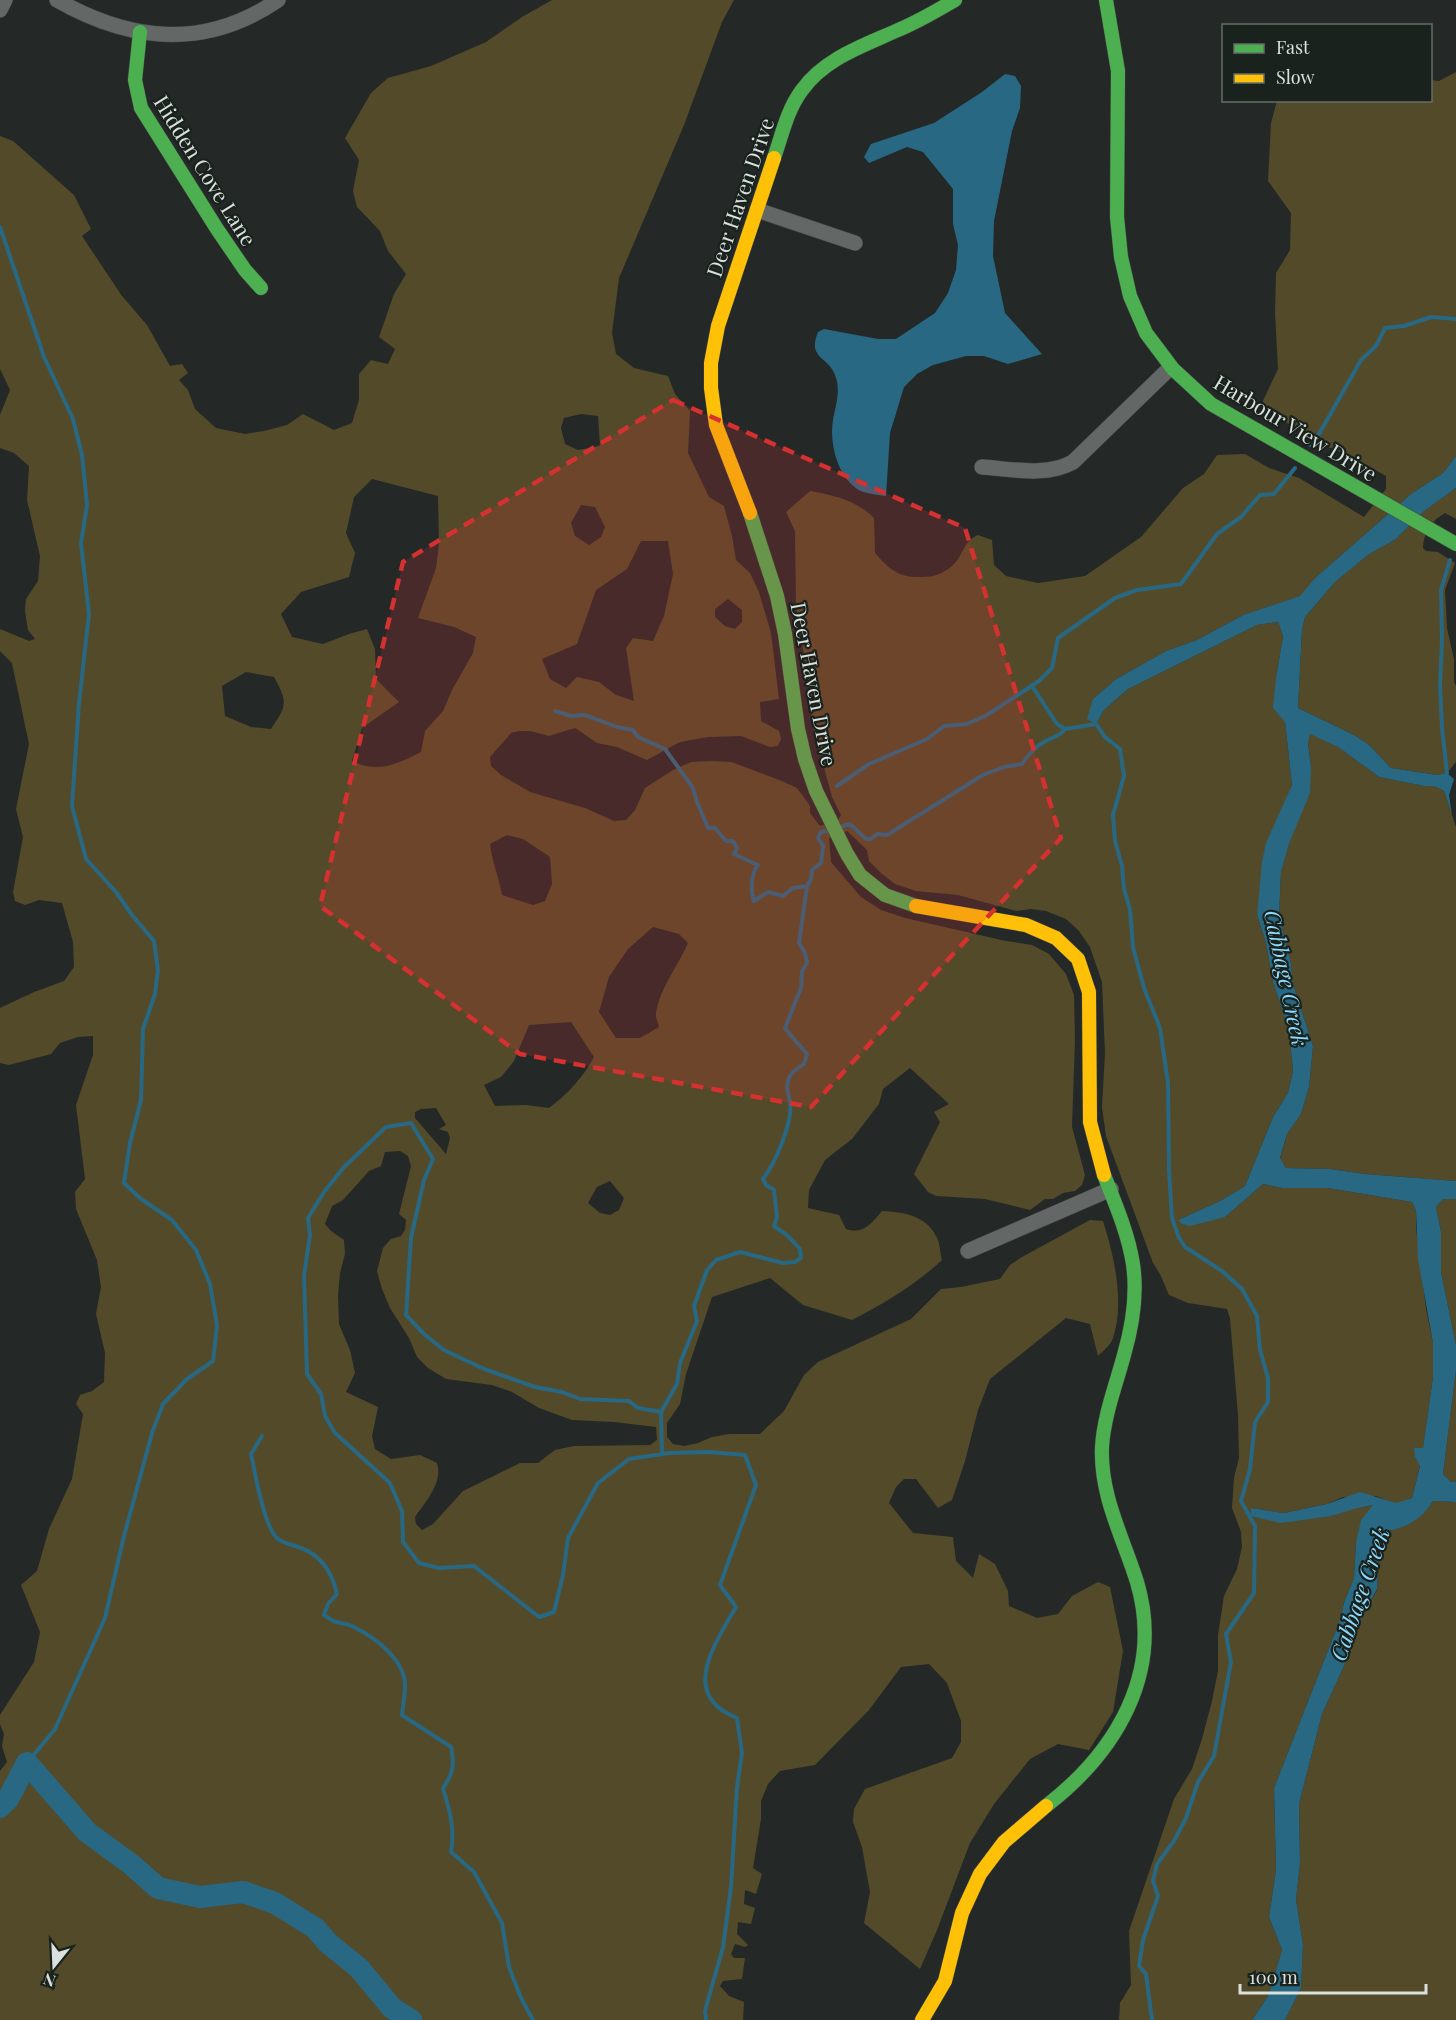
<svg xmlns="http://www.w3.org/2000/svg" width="1456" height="2020" font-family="'Playfair Display',serif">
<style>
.green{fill:#534a2a;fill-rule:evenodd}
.water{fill:#286883}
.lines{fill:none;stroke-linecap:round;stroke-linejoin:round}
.stream{stroke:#286883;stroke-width:4}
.river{stroke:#286883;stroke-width:22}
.street-casing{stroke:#434745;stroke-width:16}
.fast-casing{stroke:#434745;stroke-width:15}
.slow-casing{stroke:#434745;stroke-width:15}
.street{stroke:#636765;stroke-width:15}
.fast{stroke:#4caf50;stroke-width:14}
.slow{stroke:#ffc107;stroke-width:14}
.marked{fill:#d63131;fill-opacity:0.2;stroke:#d63131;stroke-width:4.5;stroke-dasharray:12 8;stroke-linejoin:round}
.labels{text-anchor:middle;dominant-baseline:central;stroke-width:4.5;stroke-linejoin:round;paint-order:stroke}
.street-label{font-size:21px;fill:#dae0dc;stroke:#19221d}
.water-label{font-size:22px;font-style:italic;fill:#8cd8fc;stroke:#19221d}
</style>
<rect width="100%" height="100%" fill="#242927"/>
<path class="green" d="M552,0H734L722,22L684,125L619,278L612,333L616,354L634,368L668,376L675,394L690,411L688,453L709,497L724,506L732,536L736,560L750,573L759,592L771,633L779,699L760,702L761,721L779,731L781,739L778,746L770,747L741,736L708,737L680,742L647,760L617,747L597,743L575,728L549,736L530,731H519L511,733L490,757L491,766L501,775L530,792L585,808L614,821L626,820L635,810L645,788L673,770L691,762L711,761L731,762L782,781L797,788L810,806V813L820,826L838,820L841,815L832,797L813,727L808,679L796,606L795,531L786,512L810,491C833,495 858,501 874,518L875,553C890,570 899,578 922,577C933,577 943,574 952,566C963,557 963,541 978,535L992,540L994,565L1006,576L1038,583L1085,576L1141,537L1183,488L1204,474L1217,455L1245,454L1269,468L1299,478L1364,517L1386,489V476L1351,456L1313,441L1261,405L1278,369L1275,313L1276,273L1290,250L1291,213L1268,181L1271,123L1277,101L1430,100L1431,80L1439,81L1456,72V456L1443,473L1411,494L1315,578L1301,596L1243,615L1197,640L1166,651L1116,679L1093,699L1096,724L1104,710L1128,689L1257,625L1278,622L1283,636L1276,678L1285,722L1292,785L1284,806L1257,915L1266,943L1273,982L1289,1030L1293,1071L1288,1093L1273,1117L1245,1186L1220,1201L1178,1220L1225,1217L1263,1184L1282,1188H1328L1412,1202L1416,1211V1228L1426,1309L1433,1343V1377L1423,1449L1415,1448V1457L1420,1465L1412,1498L1396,1504L1376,1496L1343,1497L1327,1504L1284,1513L1251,1508L1250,1516L1353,1509L1373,1505L1356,1543L1354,1578L1345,1600L1338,1625L1274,1788L1276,1870L1269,1917L1282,1950L1268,1996L1252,2020H1119L1120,2003L1131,1985L1129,1931L1174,1799L1192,1769L1202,1739L1212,1701L1218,1671V1635L1224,1596L1237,1569L1242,1547L1241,1532L1232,1508L1234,1478L1239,1458L1238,1415L1230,1318L1227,1309L1188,1303L1169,1295L1160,1274L1153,1263L1106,1136L1102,1107L1105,1053L1102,982L1090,947L1079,931L1066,919L1046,911L1031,909L1016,911L958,895L916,891L895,884L882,874L869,861L867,850L847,831L829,838L831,862L861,897L881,910L905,918L1006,941L1032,945L1049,954L1066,974L1074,995L1075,1039L1072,1127L1085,1175L1082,1185L1075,1191L1063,1193L1053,1199H1045L1030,1210L985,1199L936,1196L928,1192L914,1174L940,1122L934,1112L949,1104L910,1068L883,1089L879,1104L852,1139L825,1160L809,1190L808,1208L839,1215L846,1229C863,1235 872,1223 882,1211C902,1212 926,1215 936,1236C940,1242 940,1253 942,1260C915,1285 885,1303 852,1320L803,1305L770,1278L712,1297L686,1374L680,1404L667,1423V1437L673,1444L684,1446L698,1443L712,1437L729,1434H760L784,1411L804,1375L818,1362L911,1319L941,1289L961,1287L1000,1279L1010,1265L1022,1257L1090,1220L1103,1221C1114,1256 1125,1302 1113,1338C1111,1345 1103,1351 1098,1356L1090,1324L1066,1318L990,1379L978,1410L965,1461L952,1500L938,1508L916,1479H904L896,1487L889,1503L913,1533L953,1537L956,1561L973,1578L979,1554L995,1564L1008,1591L1009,1606L1037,1618L1058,1614L1072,1596L1098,1582L1110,1587L1123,1651L1113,1712L1089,1750L1058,1744L1030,1759L994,1804L970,1843L937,1930L920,1969L864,1923L870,1892L862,1847L853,1822L854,1809L865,1789L952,1758L961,1742V1721L947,1683L929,1664L901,1667L869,1710L815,1765L780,1771L768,1784L761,1801V1819L753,1868L762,1874L756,1894L745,1890L744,1904L755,1908L751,1924L738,1922L737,1934L748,1945L745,1947L735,1944L731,1954L734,1958H745L742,1979L723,1981L720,1986L729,1996L744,2002L743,2020H0V1771L7,1762L2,1746L4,1734L0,1724V1715L34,1662L40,1632L21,1585L37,1571L49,1529L72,1479L83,1414L76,1404L80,1395L92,1391L104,1382L105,1353L96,1314L101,1287L97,1260L76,1209L75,1192L85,1179L76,1105L93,1055V1036L78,1037L60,1043L51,1054L9,1065L0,1063V1008L34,992L64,981L74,967L73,942L62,903L39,900L25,905L15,901L13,892L23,837L16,809L29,744L12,663L0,651V629L29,641L35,639L28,630L25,611L26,599L38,581L40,556L27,500L29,466L14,453L0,448V415L10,390L0,369V136L13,141L74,195L91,229L82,236L122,296L147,325L170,366L182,364L188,373L179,380L188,390L195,409L216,428L245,434L264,431L287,425L303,414L334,430L352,423L359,400V374L371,360L388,364L395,349L379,337L394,294L406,274L388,251L380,231L357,207L353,191L359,160L345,138L371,93L388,78L431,66L486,42L522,17ZM581,414L598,416L600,446L578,450L565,444L561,428L564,418ZM372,479L438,496L439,544L436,568L418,618L454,627L476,637L473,653L452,690L443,711L425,731L421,752C397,764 378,774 352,761L362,728L399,702L376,679L375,649L367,629L349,634L323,644L292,637L281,614L301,592L349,577L355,553L346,533L354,497ZM581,505L595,507L605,527L601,537L589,545L575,536L571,523ZM641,541H668L673,574L664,616L653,641L633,638L626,648L634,701L616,695L599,682L577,677L566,688L550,679L542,659L577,644L596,590L627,569ZM728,599L742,610V622L735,629L725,626L715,617V609ZM246,672L274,677C288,702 287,706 271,729L251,727L225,716L222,686ZM507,835L523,839L550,857L552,884L545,901L533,905L502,895C499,877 492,862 490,844ZM653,927L679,934L688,943C678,966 660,988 656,1013C655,1017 658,1022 659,1027L640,1038H616L599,1012L609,977L628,949ZM571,1022L594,1057C584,1076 567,1095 549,1108L526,1105L495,1106L484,1085L501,1077L514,1061L529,1025ZM436,1108L446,1125L439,1129L448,1132L450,1138L446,1154L415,1118V1112L421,1109ZM400,1151L408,1156L411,1166L399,1214L406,1220L405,1230L401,1236L391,1239L383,1248L377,1271L382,1289L390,1308L409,1338L417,1357L428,1368L446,1379L492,1385L512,1392L539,1408L572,1420L614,1422L656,1427L657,1440L650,1445L574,1446L555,1450L538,1463H520L463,1491L433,1524L422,1530L416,1524L415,1517C426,1501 443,1483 437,1463L420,1455L391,1459L375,1449L372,1436L378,1407L346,1392L355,1373L350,1350L339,1324L338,1295L340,1273L345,1254L344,1240L331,1231L325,1224L332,1206L343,1200L369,1171L381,1166L385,1152ZM610,1181L624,1198L619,1210L610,1215L600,1213L588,1203L597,1187Z
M1456,488V519L1445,513C1432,520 1423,533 1423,548L1426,551L1438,552L1455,563L1445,590L1447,628L1454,659V682L1456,686V762L1447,773L1437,775L1391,768L1368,744L1354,735L1298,708L1302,630L1305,617L1335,582L1368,555L1396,539L1423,512Z
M1310,733L1338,747L1379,777L1424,786H1434L1444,791L1456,827V1181L1365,1174L1330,1169L1286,1168L1280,1159L1287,1134L1301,1114L1309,1087L1313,1046L1293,984L1291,964L1279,915L1281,872L1311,767L1308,742Z
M1443,1199H1456V1345L1441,1272V1232L1436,1207Z
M1456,1370V1482H1451L1443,1474Z
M1433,1501L1456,1502V2020H1285L1301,1988L1303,1945L1296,1899L1300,1864L1299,1804L1322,1714L1344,1666L1355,1631L1377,1590L1379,1552L1387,1531C1406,1528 1424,1517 1433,1501Z"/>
<path class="water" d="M1005,74L1015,76L1021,86L1020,108L1012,131L994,221L993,256L1005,313L1042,354L1008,364L984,356H966L933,365L917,374L904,387L890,433L886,496C879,495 870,494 863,492C838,481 829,444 833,420C836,404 841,390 835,375C828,356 807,359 818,332L824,329L878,339H896L935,313L948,293L956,270L958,245L953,224V189L923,152L907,147L869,163L864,157L871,144L934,123L982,92Z
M1456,456V488L1423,512L1396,539L1368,555L1335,582L1305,617L1302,630L1298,708L1354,735L1368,744L1391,768L1437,775L1447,773L1454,779L1449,795L1452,815L1444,791L1434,786H1424L1379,777L1338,747L1310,734L1308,743L1311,767L1310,793L1290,841L1281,872L1279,915L1291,964L1293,984L1313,1046L1309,1087L1301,1114L1287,1134L1280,1158L1286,1168L1330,1169L1365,1174L1456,1181V1199H1443L1436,1207L1441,1232V1272L1456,1345V1370L1443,1474L1451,1482H1456V1502L1433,1501C1423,1518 1407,1528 1387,1531L1379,1552L1377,1589L1355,1631L1344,1666L1322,1714L1299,1804L1300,1864L1296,1899L1303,1945L1301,1988L1285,2020H1252L1268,1996L1282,1950L1269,1917L1276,1870L1274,1788L1338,1625L1345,1600L1354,1578L1356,1543L1361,1520L1373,1505L1354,1509L1331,1516L1281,1523L1250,1516L1251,1508L1284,1513L1327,1504L1360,1492L1396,1503L1412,1498L1420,1466L1415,1457L1414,1448H1423L1433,1377V1343L1418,1259L1416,1211L1412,1202L1328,1188H1282L1263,1184L1225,1217L1190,1226L1182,1224L1178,1220L1220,1201L1245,1186L1273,1117L1288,1093L1293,1071L1289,1030L1273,982L1266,943L1257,915L1262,862L1266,843L1292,785L1285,722L1273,708L1276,678L1283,636L1278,622L1257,625L1128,689L1104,710L1096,724L1087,719L1093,699L1116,679L1166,651L1197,640L1243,615L1300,596L1315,578L1411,494L1443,473Z"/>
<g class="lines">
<path class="stream" d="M0,227L44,357L73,419L82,455L87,505L81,543L89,614L79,703L72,806L86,859L116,892L132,915L154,941L158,970L155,994L143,1029L141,1100L130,1143L124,1183L141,1199L172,1220L196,1250L210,1284L217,1325L213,1361L187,1379L163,1404L152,1433L124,1536L105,1618L55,1729L27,1763
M1310,445L1319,434L1361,360L1376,346L1385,328L1404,326L1431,317L1456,319
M1032,686L1057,724L1065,729
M555,711L571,716L585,715L617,727L633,730L638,737L665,749L693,788L697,802L708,828H715L726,841H733L737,848L734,854L758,865C751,874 750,890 754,901L768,892L783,896L793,888L807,886
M1447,773L1442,728L1440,685L1442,641L1441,590L1450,560
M837,786L869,764L927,739L944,726L967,724L987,715L1039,681L1052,668L1058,638L1115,598L1137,590L1181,584L1217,534L1241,517L1260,495L1274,494L1295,468
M840,827L850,824L866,839H871L877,834L887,835L983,775L1004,767L1022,764C1028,756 1034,747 1044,742C1052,737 1060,737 1065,729L1096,724L1105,737L1120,749L1124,776L1113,815L1115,841L1122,866L1124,889L1130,909L1133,947L1144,988L1160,1028L1168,1083L1169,1170L1172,1218L1179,1238L1185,1247L1222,1271L1242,1289L1257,1316L1260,1350L1268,1378V1402L1255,1422L1250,1469L1241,1501L1255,1526L1254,1593L1226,1634L1231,1662L1214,1756L1198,1782L1186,1818L1174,1841L1157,1864L1153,1881L1158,1896L1143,1940L1139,1966L1146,1974L1152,2020
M661,1412L662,1454
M262,1436L251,1454C255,1473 264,1526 277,1538C281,1543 292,1544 298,1547C321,1554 332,1572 337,1594L328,1604L324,1615C338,1626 342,1621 354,1627C376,1638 405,1660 405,1686C405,1695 403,1705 402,1715L451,1747C455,1765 453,1774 443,1788C450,1811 455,1829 451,1852L474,1872L502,1923L509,1967L521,1998L533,2020
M706,2020L705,2011L723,1947L731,1887L737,1787L742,1753L737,1718C679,1695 714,1645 736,1607L720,1585L756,1485L745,1455L709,1452L669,1453L629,1459L598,1483L568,1538L563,1575L554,1612L539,1617L474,1566L439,1568L419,1563L403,1542L402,1511L390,1483L335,1433L325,1416L321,1394L307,1374L304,1276L310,1235L308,1218L324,1192L344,1167L386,1127L411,1123L433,1159L424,1180L411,1238L406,1315L424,1334L444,1350L484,1369L535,1387L562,1392L580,1399L629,1401L638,1408L661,1412L677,1384L680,1363L697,1321L694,1306L707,1270L716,1260L740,1252L783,1263L795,1262L801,1258L800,1249L788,1236L774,1226L777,1217L774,1190L766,1185L763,1179C775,1164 793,1122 790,1103C789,1093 784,1086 790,1076C792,1071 800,1067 804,1064L807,1054C800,1045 792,1038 785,1028L801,988L802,971L807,963L805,953L799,943L807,886L811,879L812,870L821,863L823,846L818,838L821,832L827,831"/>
<path class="river" d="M0,1807L8,1799L27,1763L87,1832L132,1865L158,1888L200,1897L243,1892L275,1903L315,1928L328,1943L359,1968L392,2008L411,2020"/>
<defs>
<path id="street" d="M57,0C131,42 205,50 278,0
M0,10L5,0
M757,210L855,243
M982,467C1011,469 1047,477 1073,462L1171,367
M968,1251L1111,1189"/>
<path id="fast" d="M1106,0L1118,71L1117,217L1121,257L1130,296L1146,333L1173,369L1211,404L1456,544
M140,32L135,80L141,108L217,229L245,270L261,288
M774,158C782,135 787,110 802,90C825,58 863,46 898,30C918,22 936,11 955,0
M750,513L777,596L785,634L798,729L805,759L816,791L847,854L860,875L885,895L916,906
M1046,1806C1116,1752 1164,1673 1137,1582C1123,1537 1100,1496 1102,1447C1104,1415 1116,1385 1124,1355C1146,1279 1132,1245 1104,1175"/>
<path id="slow" d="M750,513L716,425L711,388V363L718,326L774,158
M916,906L1026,925L1056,938L1078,959L1089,992L1090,1122L1104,1175
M922,2020L945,1981L962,1913L980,1874L1004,1842L1046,1806"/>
</defs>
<use href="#street" class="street-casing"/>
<use href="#fast" class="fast-casing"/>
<use href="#slow" class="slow-casing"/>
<use href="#street" class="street"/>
<use href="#fast" class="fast"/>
<use href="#slow" class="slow"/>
</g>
<path class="marked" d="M673,400L965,528L1061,838L811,1107L520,1054L320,906L403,562Z"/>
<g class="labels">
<g class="street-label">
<text transform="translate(206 170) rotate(58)">Hidden Cove Lane</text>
<text transform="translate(739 197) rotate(-71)">Deer Haven Drive</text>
<text transform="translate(1296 427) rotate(31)">Harbour View Drive</text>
<text transform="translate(815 684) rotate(79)">Deer Haven Drive</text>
</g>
<g class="water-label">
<text transform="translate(1287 978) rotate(78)">Cabbage Creek</text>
<text transform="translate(1359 1594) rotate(-71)">Cabbage Creek</text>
</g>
</g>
<rect x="1222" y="24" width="210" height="78" fill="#19221d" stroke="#666e69" stroke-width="1.5"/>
<rect x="1234" y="44" width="30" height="9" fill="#4caf50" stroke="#666e69" stroke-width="1.5"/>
<text x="1276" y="54" font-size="18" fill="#dae0dc">Fast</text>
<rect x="1234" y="74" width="30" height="9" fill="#ffc107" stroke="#666e69" stroke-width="1.5"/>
<text x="1276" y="84" font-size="18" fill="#dae0dc">Slow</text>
<g transform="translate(54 1966) rotate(198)" stroke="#19221d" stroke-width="4.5" paint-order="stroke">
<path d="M0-4.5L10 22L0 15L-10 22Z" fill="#dae0dc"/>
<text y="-9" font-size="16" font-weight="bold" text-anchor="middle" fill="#dae0dc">N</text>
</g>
<path d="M1240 1984v9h186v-9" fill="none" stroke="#dae0dc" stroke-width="3"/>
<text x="1249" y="1984" font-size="18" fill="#dae0dc" stroke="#19221d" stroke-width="4.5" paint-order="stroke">100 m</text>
</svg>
